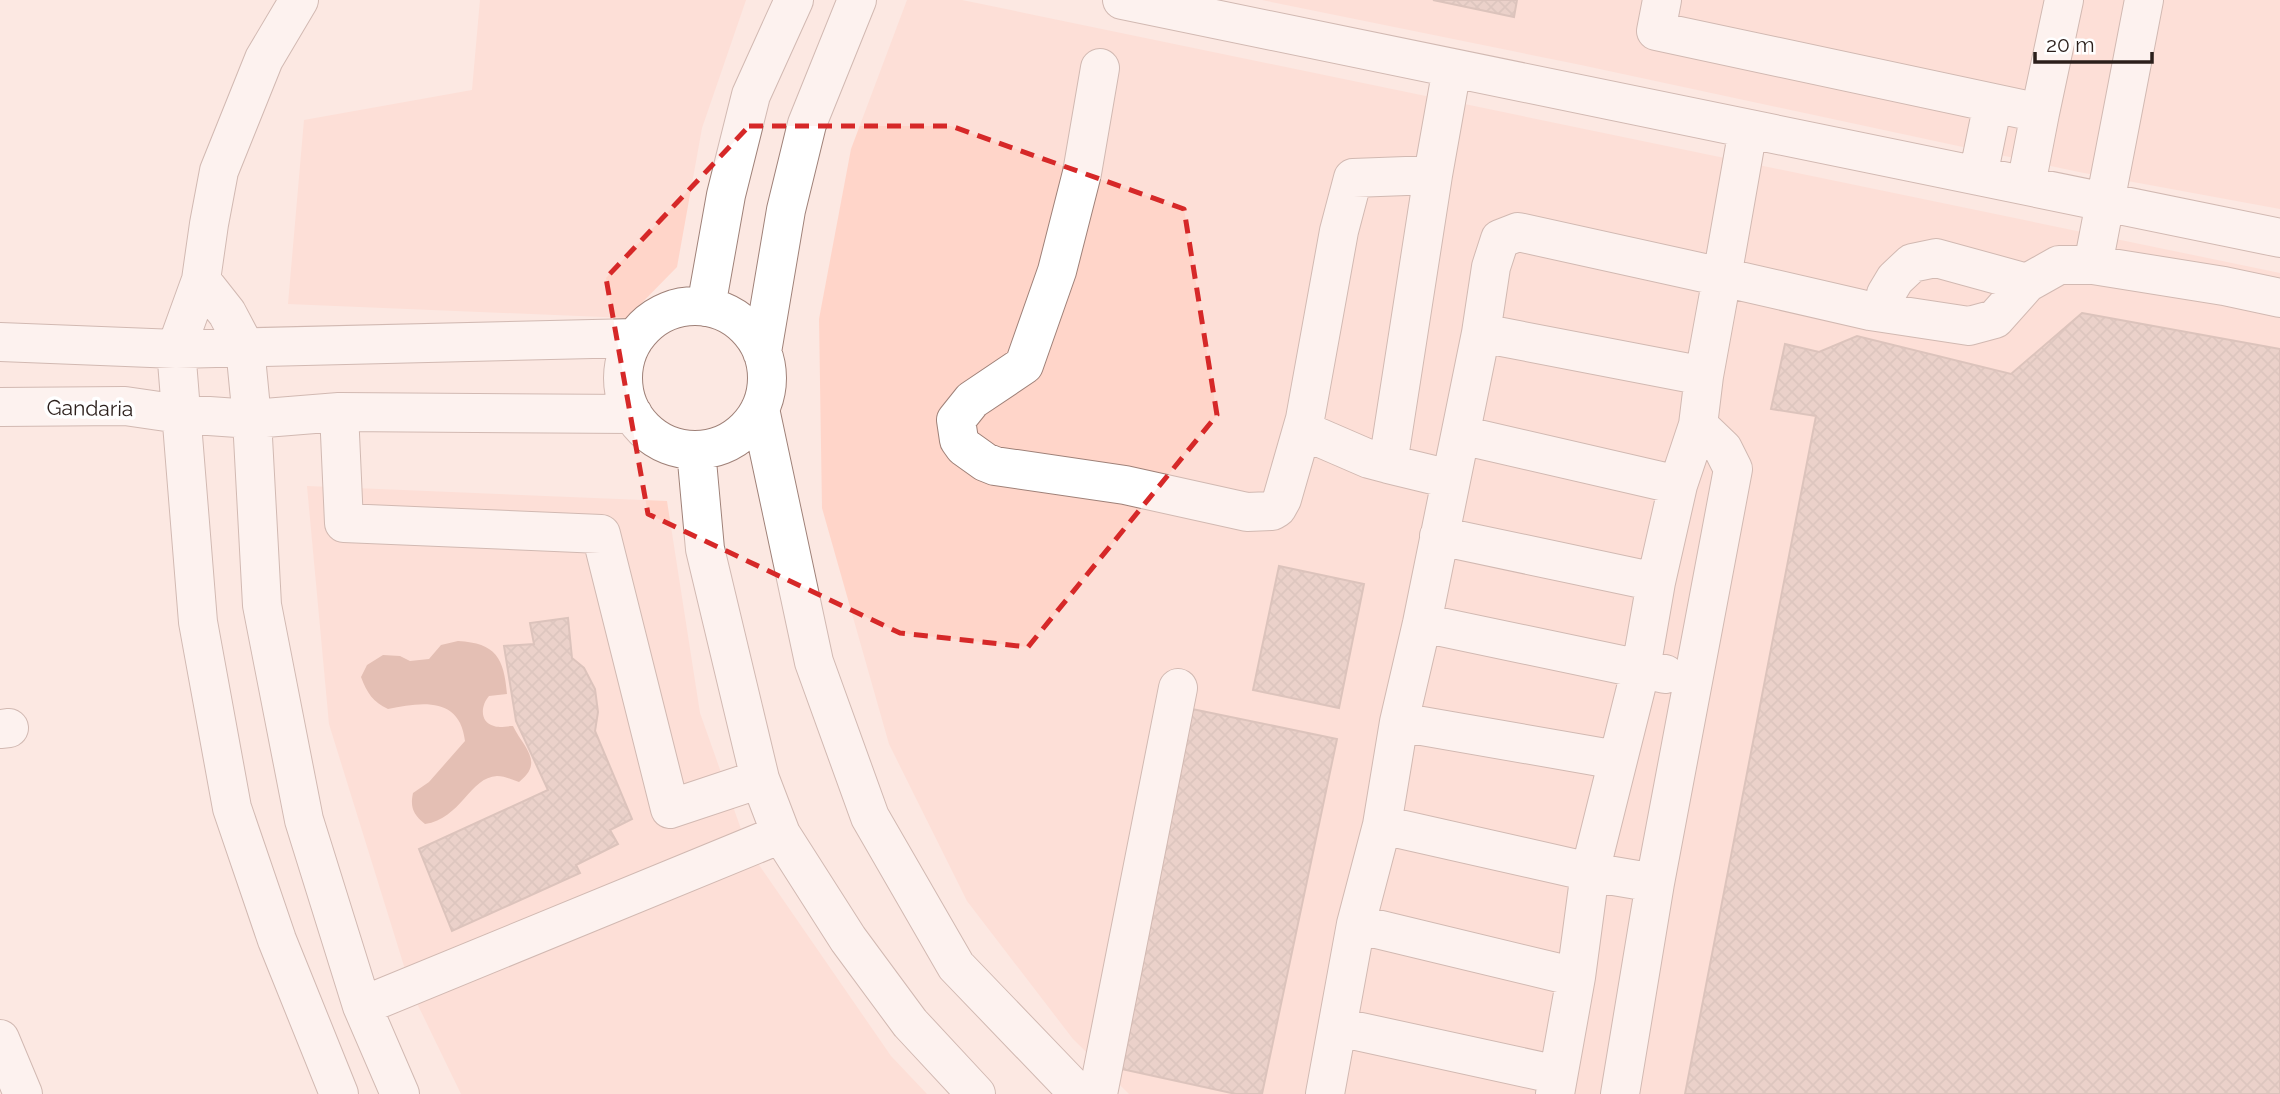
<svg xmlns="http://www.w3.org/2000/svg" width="2280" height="1094" font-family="Raleway,sans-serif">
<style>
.built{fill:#ffd5c9}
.water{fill:#c88e7c}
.building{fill:url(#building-cross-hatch);stroke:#b7988e;stroke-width:2}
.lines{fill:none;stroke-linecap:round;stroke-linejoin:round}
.minor-casing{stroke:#9f8178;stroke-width:40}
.minor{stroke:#fff;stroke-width:38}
.marked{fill:none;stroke:#d62828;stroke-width:5;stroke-dasharray:14 9;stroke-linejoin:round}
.labels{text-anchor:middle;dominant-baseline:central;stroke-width:7;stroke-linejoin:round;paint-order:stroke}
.street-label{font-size:21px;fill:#2b1f1b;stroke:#fff}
</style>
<defs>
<pattern id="building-cross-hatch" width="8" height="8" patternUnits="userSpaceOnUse" patternTransform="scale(1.75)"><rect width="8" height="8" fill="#d7b7ad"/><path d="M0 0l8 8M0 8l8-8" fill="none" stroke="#b99d94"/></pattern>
</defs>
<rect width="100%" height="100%" fill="#fce8e2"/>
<path class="built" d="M480,0H746L702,128L677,267L627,318L288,304L304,120L472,90Z
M907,0H962L2280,273V1094H1129L1073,1039L967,901L889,744L822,508L819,319L851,149Z
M1262,0H2280V209L2079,172L1581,65Z
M307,486L667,501L700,713L748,849L891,1056L927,1094H461L413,995L329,724Z"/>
<path class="water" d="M458,641C496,643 504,658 507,694L489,696C481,705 479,722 494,726C499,728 507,726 513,726C523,747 545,762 519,782C512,780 505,776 497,776C470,777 461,819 425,824C413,814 410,807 413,793L429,782L465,741C460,696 421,702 388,709C373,702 367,693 361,677L367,665L383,655L400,656L410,661L429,659L441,645Z"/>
<path class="building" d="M1433,0H1517L1514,17Z
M2082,313L2280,349V1094H1685L1816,416L1771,409L1785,344L1819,352L1857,336L2011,374Z
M1279,566L1364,584L1339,708L1253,690Z
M568,618L572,658L584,668L595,689L598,712L595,731L632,819L610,830L618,844L576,865L580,873L452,931L419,849L548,790L516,721L504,646L534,644L530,623Z
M1192,709L1337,739L1262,1094H1236L1117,1068Z"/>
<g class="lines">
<defs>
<path id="minor" d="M299,0L264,59L219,171L209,224L201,280L176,349L198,622L232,808L277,940L339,1094
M1122,0L2280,238
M1662,0L1656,31L2040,113L2064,0
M1100,68L1082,173L1057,271L1024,365L972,400L956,420L959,440L964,447L985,462L995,466L1125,485L1247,512L1272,511L1277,508L1282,499L1305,419L1339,231L1353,178L1433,175L1452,68
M1748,129L1722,277L1870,311L1969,326L1995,319L2027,283L2059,265H2093L2224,286L2280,298
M1978,176L1993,103
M2026,185L2040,113
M2093,265L2144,0
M201,280L227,313L245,347L252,419L262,605L304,820L362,1006L400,1094
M1886,294L1895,279L1912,263L1936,258L2027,283
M623 378a72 72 0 1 1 144 0a72 72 0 1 1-144 0Z
M706,307L726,195L751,95L794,0
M1481,333L1704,376
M0,342L176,349L635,338
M762,352L786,210L807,124L857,0
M0,407L125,406L180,414L252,419L339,412L633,414
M760,409L814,662L870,817L956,966L1079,1094
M339,412L344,523L601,534L670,809L760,779
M1302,430L1369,459L1388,464L1433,175
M1461,435L1678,485
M696,450L705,549L760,779L781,834L848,939L910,1023L976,1094
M1388,464L1450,479
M1439,536L1656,582
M1422,623L1665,674
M1399,722L1617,760
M0,729L9,728
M1382,825L1590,872L1655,883L1733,469L1723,449L1698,425
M1356,924L1576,977
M362,1006L781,834
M1338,1027L1558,1075
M0,1039L23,1094
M1098,1094L1178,688
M1325,1094L1356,924L1382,825L1399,722L1422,623L1481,333L1491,267L1500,239L1518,232L1722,277L1704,376L1698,425L1678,485L1656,582L1641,668L1590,872L1576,977L1555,1094
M1620,1094L1655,883"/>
</defs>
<use href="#minor" class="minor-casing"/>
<use href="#minor" class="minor"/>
</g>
<path d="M0 0H2280V1094H0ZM749,126H951L1184,209L1217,415L1028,647L900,633L648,514L606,278Z" fill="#fce8e2" fill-opacity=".55" fill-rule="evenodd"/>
<path class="marked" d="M749,126H951L1184,209L1217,415L1028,647L900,633L648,514L606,278Z"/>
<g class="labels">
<g class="street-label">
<text transform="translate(90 408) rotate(1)">Gandaria</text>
</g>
</g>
<path d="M2035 52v10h117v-10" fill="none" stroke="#2b1f1b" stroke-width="3.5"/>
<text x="2046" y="52" font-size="21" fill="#2b1f1b" stroke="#ffffff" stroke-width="5" paint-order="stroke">20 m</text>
</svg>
